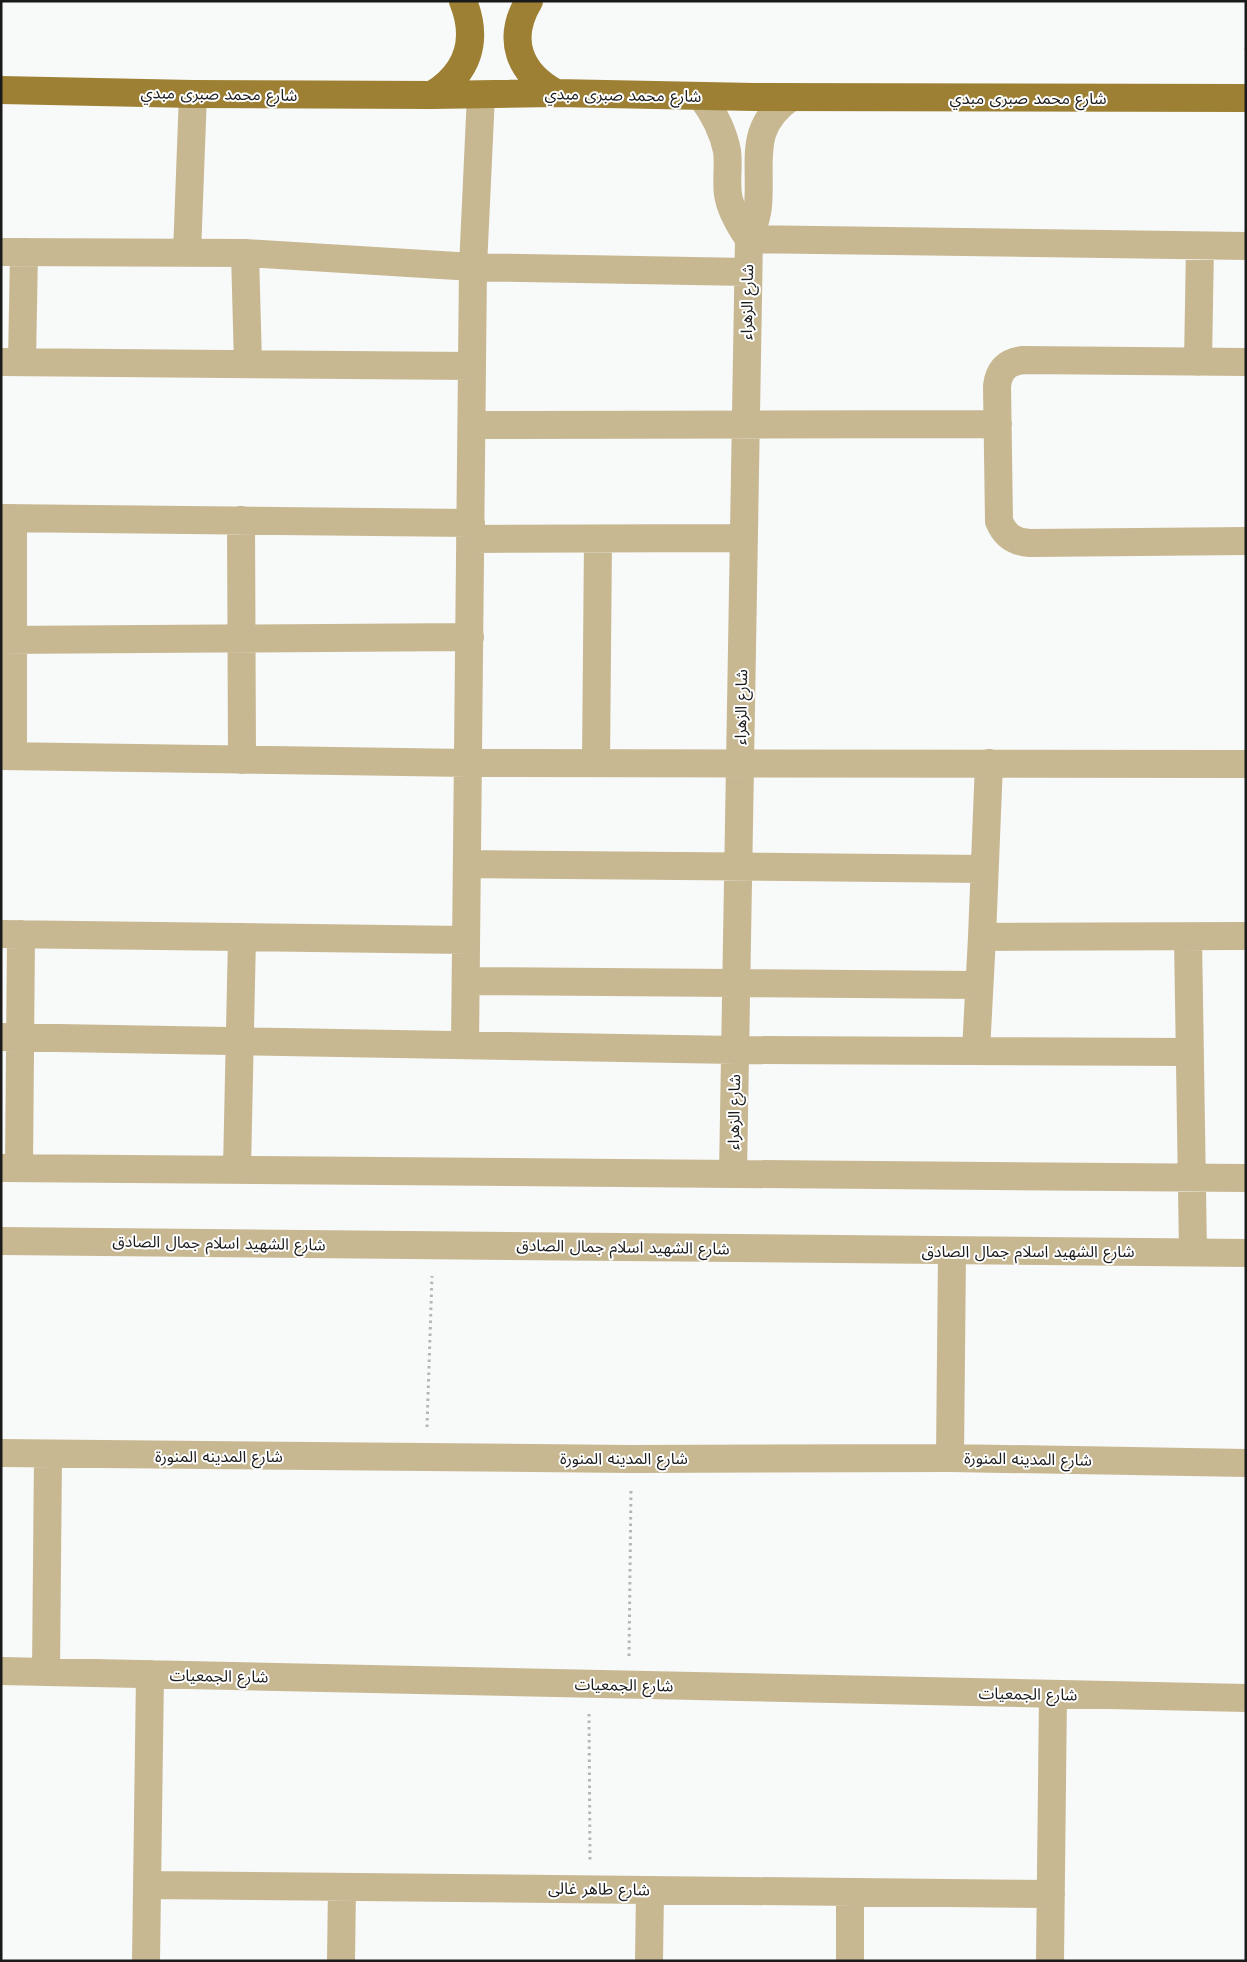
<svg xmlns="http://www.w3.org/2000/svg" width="1247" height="1962" font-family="'Work Sans','Noto Sans Arabic',sans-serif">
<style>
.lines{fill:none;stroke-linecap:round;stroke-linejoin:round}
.path{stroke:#b5b5b5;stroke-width:3;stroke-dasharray:2.5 4;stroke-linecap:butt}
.minor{stroke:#c7b892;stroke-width:28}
.major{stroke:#9d8033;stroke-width:28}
.labels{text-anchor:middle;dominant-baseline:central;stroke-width:4;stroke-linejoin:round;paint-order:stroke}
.street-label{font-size:16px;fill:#1a1a1a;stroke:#fff}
</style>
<rect width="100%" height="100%" fill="#f8f9f9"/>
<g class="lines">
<path class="path" d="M1246,48V50
M427,1427L432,1276
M629,1656L631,1489
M589,1714L590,1861"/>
<path class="minor" d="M481,95L473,267L748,272
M701,96C713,112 723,130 727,151C729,165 726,180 728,194C730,210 740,226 749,239
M749,239L1246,246
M1,252L245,253L473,267L465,1045
M187,253L193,94
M245,253L248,364
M1,362L472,366
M22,362L24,252
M1198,362L1200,246
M1246,362L1023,360C1007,362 999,370 997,386L999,521C1005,536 1014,542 1030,543L1246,541
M472,425L998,424
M1,518L471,523
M13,518V756
M241,520L242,760
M470,539L744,538
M1,640L470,637
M1,756L468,763L1246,764
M596,763L598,539
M467,864L984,869
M1,934L466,940
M982,937L1246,936
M1188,937L1193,1252
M466,981L978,985
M1,1037L735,1050L1190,1052
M976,1051L982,937L989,763
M1,1168L1246,1178
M19,1168L21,934
M237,1169L242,937
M733,1174L749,239C753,228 757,218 758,206C762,160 747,128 791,97
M1,1241L1246,1253
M1,1453L632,1459L950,1458L1246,1463
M950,1458L952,1251
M1,1671L1246,1698
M46,1672L48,1454
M147,1885L1051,1894
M146,1961L150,1674
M341,1961L342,1887
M649,1961L650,1890
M850,1961V1892
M1050,1961L1053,1694"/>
<path class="major" d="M529,1C506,39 519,73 556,93
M1,90L193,94L432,95L556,93L754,97L1246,98
M432,95C468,73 479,41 463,1"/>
</g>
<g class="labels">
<g class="street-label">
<text transform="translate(219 94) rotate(1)">شارع محمد صبرى مبدي</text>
<text transform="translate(623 95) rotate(1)">شارع محمد صبرى مبدي</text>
<text x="1028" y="98">شارع محمد صبرى مبدي</text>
<text transform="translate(747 302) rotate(-89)">شارع الزهراء</text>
<text transform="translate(741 707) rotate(-89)">شارع الزهراء</text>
<text transform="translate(734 1112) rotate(-89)">شارع الزهراء</text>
<text transform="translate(219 1243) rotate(1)">شارع الشهيد اسلام جمال الصادق</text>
<text transform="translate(623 1247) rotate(1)">شارع الشهيد اسلام جمال الصادق</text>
<text x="1028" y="1251">شارع الشهيد اسلام جمال الصادق</text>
<text x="219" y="1456">شارع المدينه المنورة</text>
<text x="624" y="1458">شارع المدينه المنورة</text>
<text transform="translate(1028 1459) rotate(1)">شارع المدينه المنورة</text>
<text transform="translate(219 1676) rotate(1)">شارع الجمعيات</text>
<text transform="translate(624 1685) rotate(1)">شارع الجمعيات</text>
<text transform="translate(1028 1694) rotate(1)">شارع الجمعيات</text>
<text transform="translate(599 1889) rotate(1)">شارع طاهر غالى</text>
</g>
</g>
<rect width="1247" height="1962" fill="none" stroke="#1a1a1a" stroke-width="5"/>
</svg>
